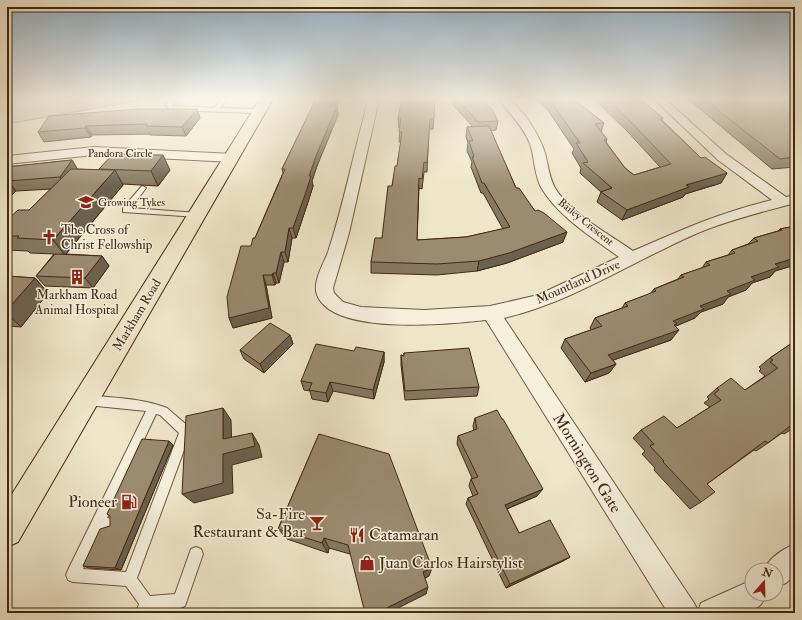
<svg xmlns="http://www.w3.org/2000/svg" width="802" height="620" font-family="'IM FELL Double Pica',serif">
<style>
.green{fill:#d1c6aa;stroke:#89775e}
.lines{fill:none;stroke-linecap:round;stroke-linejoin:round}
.service-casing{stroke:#6c5840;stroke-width:2}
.minor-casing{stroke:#6c5840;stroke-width:2}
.primary-casing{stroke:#412812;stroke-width:2}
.service{fill:#f5efdc;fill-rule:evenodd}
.minor{fill:#f5efdc;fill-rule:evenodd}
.primary{fill:#efe6c9;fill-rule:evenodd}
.wall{fill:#857861;stroke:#412812}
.shaded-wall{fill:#6c614f;stroke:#412812}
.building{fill:#9b8b71;stroke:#412812}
.labels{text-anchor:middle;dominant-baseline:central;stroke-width:3;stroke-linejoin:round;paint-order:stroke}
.far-street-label{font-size:11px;fill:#412812;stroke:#f5efdc}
.far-poi-label{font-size:11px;fill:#412812;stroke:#f5efdc;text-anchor:start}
.poi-label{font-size:13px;fill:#412812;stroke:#f5efdc;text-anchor:start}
.street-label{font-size:13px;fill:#412812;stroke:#f5efdc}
.near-street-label{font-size:16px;fill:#412812;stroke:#f5efdc}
.near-poi-label{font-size:16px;fill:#412812;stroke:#f5efdc;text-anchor:end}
</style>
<rect width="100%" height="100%" fill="#efe6c9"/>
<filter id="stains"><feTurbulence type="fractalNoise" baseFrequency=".005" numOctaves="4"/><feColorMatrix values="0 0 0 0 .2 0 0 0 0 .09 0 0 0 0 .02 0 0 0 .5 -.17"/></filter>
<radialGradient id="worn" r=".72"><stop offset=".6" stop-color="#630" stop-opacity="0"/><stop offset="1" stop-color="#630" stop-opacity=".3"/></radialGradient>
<path class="green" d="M7,99H147L7,124Z"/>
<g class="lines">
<defs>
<path id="service" d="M169,99H175L173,106L214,108L221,99H227L220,108L259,109L262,111L259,113L171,110L166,106Z
M143,186L146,188L131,208L198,213L202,215L198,217L123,212V208L141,187Z
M87,395C114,398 142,398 167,408L189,427L191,431L137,578L150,596L175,594L191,549L196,547L201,549L203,554L185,606L180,608L151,610L150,613H136L139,604L126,586L73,582L68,580L66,575L68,570L146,411L87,405L83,403L82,400L83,397ZM156,414L160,415L179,433L126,572L83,569L101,530H109L114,529L115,524L114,519L107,518Z"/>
<path id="minor" d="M367,99H377V108L349,233L333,288L334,293L343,302L361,307L424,310L490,306L538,295L619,257C592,237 560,218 542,189C534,176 535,158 530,144C523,126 510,115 499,99H510C526,115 538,132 545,153C548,164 549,177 555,188C571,214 609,234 633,251C681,230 721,212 772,200L718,160L654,99H665L726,154L786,197L795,195V203C765,211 734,219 705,230C637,258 576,301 504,318L694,603L698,611L701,603L752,580V594H766C764,599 763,604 758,607C742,618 689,613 668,613L486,320C450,324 333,336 317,295C312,282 324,263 328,252C343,207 352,159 365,113Z
M94,147L233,154L239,158L233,162L94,155L7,164V156Z
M795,544V575L786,583L776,587V570H764C769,558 783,549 795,544Z"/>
<path id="primary" d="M260,99H273L18,542L7,547V502Z"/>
</defs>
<use href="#service" class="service-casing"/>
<use href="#minor" class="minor-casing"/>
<use href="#primary" class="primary-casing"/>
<use href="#service" class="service"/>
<use href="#minor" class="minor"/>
<use href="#primary" class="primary"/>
</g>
<path class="wall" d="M435,99L433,129H429L427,172H424L422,189L419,188L417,240L466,237L503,229L483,193H481L471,167L472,162L467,151L468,143L466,137L467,127H473L454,106L451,99H482L498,121L496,130L491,131L516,188L535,211L563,242L507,263L477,271L437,275L371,273V262L382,238L392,186L397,166L401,142H399L400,128H399L398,118Z
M535,99H573L604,123L601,132L607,139L606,142L625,168L634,175L660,167L627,131L594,99H640L663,118L662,120L701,158L727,173L721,183L685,194L683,197L622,220L597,202L601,192L580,173L581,168L572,153L574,149L547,109Z
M688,99H791L795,102V167L772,169Z
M313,101L337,106L338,115L317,166L312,181L313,186L308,202L296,238H292L288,262H284L279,283H276L275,285H266L272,318L233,328L251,246L255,238L283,173L282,169L314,103Z
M197,109L200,118L186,136L150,135V134L92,135L91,137L44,142L38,132Z
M72,160L77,169L99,170V169L170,170L158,186L123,184V185L66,254L102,256L109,266L93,288L45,286L36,276L54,254L30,253L28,251L7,250V220L29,210L51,189L16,191L7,200V167Z
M795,226V263L792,266L775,271L770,277L752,283L746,290L728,297L723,304L701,312L695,318L675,326L671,340L613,360L616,364L609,373L585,382L561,348L565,339L591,330L590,328L595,318L622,308L625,303L650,294L654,289L678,279L681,275L702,268L706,262L728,255L732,250L748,244L754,238L778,231L780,229Z
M7,276L35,278L48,293L21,327L7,326Z
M290,335L293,344L264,373L244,359L240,350Z
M795,341V427L784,434L782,433L768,443L756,451L754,450L707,484L701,502L690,509L654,470L655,468L642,454L645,451L633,438L641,430L677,428L710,407L704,403L709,399L707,397L717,388L745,390L765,376L759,371L761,369L759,367L770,358Z
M354,351L384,352V362L374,399L333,391L328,402L312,399L310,391L304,390L301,381Z
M404,353L479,387L477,396L405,400L401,365V355L404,356Z
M475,418L537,496L507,509L519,533L570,557L563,561L506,588L466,504L468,498L473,496L469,486L471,479L472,478L457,444L458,436L474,431L473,426Z
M319,434L429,576L425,578L426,594L350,554L329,548L328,553L287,539L278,529Z
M173,445L121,570L89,568L83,566Z"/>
<path class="shaded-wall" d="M334,99H341L331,115L330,106Z
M337,106L338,115L317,166L312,181L313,186L308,202L296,238L293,228L309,176L316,156Z
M197,109L200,118L186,136L182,127Z
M86,126L92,135L91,137L85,128Z
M163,155L170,170L158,186L151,171Z
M72,160L78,170L67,188L60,177Z
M115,170L123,185L65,255L53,240Z
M727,173L721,183L685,194L683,197L622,220L627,210L686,185Z
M8,181L16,191L7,200V182Z
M289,228L292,238L288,262L285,252Z
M567,232L563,242L507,263L477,271L479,261Z
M281,252L284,262L279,283L276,273Z
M102,256L109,266L93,288L85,278Z
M795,258V263L792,266L775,271L770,277L752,283L746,290L728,297L723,304L701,312L695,318L674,327L679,330L671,340L602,364L608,355L673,321L775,264Z
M273,273L276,283L275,285L272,275Z
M263,275L266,285L272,318L233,328L229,318Z
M35,278L48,293L21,327L7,314V310Z
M290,335L293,344L264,373L260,364Z
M384,352V362L374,399L373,390Z
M616,364L609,373L585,382L591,373Z
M330,382L333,391L328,402L326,393Z
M223,408L231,420L232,451L223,439Z
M252,433L259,445L262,457L232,465L233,493L194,503L182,494L223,454Z
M169,441L173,445L121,570L115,568Z
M543,489L537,496L501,511L505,505Z
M324,538L329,548L328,553L322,543Z
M570,557L563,561L506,588L510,584Z
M432,568L429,576L421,580L423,572Z
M428,587L426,594L388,613H377Z"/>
<path class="building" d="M314,99H334L330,106H337L316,156L309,176H311L306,192L293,228H289L285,252H281L276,273H273L272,275H263L269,308L229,318L227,297L241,246H251L253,238H255L285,169H282L315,101H313Z
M402,99H435L434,119H430L427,163L424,162L422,179L419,178L417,240L466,237L510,227L484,183H482L472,157H474L469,141H473L467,127L489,126L516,188H519L535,211L538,210L544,213L567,232L509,253L479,261L437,264L371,262L375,238H382L388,186H392L395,166H397L402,132H399L401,118H398Z
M457,99H482L492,109L498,121L478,122Z
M549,99H573L604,123L595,124L607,139L604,140L625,168L634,175L671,164L631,122L607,99H640L663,118L660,119L701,158L705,157L727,173L686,185L689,187L627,210L601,192L612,188L583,163L588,162L576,143H580Z
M704,99H791L795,102V157L780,159Z
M139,109H197L182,127L146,126L147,124L86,126L85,128L38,132L49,116Z
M113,154L163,155L151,171L99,169Z
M72,160L60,177L8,181L7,182V167Z
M71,169L115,170L53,240L17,238L19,236H7V220L18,210H29Z
M795,226V258L775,264L779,267L751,277L755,280L727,291L731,294L700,306L704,309L673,321L677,324L674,325L679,330L608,355L616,364L591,373L565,339L602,326L595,318L628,306L625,303L656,291L654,289L684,277L681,275L710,265L706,262L735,253L732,250L758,241L754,238L782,230L780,229Z
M55,254L102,256L85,278L36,276Z
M7,276L35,278L7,310Z
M270,323L290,335L260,364L240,350Z
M795,341V424L794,423L768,443L765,441L707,484L715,492L701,502L663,462L664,461L650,446L654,444L641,430L664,416L677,428L721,400L714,394L719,390L717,388L731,378L745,390L778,368L770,362L773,360L770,358Z
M316,344L354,351L356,347L384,352L373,390L330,382L326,393L309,390L312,383L301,381Z
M469,348L479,387L405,391L401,355L404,356V353Z
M223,408V439L252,433L255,446L223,454V483L182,494L186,416Z
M497,410L502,419H503L543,489L505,505L519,533L550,520L570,557L510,584L468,498L478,494L471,479L478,477L458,436L477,429L475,418Z
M319,434L389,454L432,568L423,572L428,587L377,613H365L348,545L324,538L322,543L278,529Z
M142,439L169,441L115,568L83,566L100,529L110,526V516L107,514Z"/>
<linearGradient id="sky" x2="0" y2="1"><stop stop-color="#93aec3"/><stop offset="0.53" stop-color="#f8f4e7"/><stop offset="1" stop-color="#f8f4e7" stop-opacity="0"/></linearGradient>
<rect width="802" height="186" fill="url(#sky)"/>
<defs>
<symbol id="school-bare" viewBox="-9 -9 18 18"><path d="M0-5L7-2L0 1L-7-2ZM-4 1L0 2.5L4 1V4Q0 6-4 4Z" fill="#8f2418" stroke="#f5efdc" stroke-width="2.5" paint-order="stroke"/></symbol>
<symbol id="church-bare" viewBox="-9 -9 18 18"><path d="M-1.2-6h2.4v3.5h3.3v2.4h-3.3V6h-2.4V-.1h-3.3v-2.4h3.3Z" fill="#8f2418" stroke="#f5efdc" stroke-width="2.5" paint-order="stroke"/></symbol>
<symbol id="building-bare" viewBox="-9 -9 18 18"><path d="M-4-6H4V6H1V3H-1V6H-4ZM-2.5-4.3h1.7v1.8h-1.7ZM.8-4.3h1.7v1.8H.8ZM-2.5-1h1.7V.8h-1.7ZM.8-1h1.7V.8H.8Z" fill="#8f2418" stroke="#f5efdc" stroke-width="2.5" paint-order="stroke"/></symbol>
<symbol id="fuel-bare" viewBox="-9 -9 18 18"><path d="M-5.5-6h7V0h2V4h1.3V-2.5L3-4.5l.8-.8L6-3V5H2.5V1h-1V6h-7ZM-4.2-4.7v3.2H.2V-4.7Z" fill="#8f2418" stroke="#f5efdc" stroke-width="2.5" paint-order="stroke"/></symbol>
<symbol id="bar-bare" viewBox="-9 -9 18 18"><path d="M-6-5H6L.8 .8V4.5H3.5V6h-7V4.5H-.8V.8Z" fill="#8f2418" stroke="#f5efdc" stroke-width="2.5" paint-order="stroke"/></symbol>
<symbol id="restaurant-bare" viewBox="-9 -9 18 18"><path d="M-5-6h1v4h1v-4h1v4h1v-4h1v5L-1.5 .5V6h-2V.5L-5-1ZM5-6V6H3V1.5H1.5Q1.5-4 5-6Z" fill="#8f2418" stroke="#f5efdc" stroke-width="2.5" paint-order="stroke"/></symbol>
<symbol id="shop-bare" viewBox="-9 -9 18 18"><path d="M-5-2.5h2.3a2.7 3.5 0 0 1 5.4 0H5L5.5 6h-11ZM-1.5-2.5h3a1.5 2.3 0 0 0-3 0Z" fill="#8f2418" stroke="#f5efdc" stroke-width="2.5" paint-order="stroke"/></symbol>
</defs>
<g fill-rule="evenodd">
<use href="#school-bare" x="75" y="191" width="22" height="22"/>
<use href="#church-bare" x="38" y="226" width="22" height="22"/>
<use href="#building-bare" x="66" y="266" width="22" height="22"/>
<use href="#fuel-bare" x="118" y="491" width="22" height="22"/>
<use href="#bar-bare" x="306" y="512" width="22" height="22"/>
<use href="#restaurant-bare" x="346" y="524" width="22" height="22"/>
<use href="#shop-bare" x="356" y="552" width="22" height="22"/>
</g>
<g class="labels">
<g class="far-street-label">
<text x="120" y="153">Pandora Circle</text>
<text transform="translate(586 222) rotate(39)">Bailey Crescent</text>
</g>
<g class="far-poi-label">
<text x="98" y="202">Growing Tykes</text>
</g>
<g class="poi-label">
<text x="61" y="230">The Cross of<tspan x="61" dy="15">Christ Fellowship</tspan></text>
<text x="77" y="295" text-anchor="middle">Markham Road<tspan x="77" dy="15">Animal Hospital</tspan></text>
</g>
<g class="street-label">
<text transform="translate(578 282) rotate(-24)">Mountland Drive</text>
<text transform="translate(137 315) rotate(-59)">Markham Road</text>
</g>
<g class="near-street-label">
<text transform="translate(587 463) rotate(58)">Mornington Gate</text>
</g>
<g class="near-poi-label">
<text x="117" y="502">Pioneer</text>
<text x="305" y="514">Sa-Fire<tspan x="305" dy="18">Restaurant &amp; Bar</tspan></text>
<text x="369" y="535" text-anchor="start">Catamaran</text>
<text x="379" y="563" text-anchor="start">Juan Carlos Hairstylist</text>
</g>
</g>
<rect width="802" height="620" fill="none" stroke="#efe6c9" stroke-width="24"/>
<rect x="8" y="8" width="786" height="604" fill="none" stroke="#412812" stroke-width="2"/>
<rect x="12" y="12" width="778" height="596" fill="none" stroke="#412812"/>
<g transform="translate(764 582) rotate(20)"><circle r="19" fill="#f5efdc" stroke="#ad9f8b"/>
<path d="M0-3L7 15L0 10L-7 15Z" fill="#8f2418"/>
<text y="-6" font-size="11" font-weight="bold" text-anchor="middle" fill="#412812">N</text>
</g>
<rect width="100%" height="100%" filter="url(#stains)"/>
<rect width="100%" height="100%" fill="url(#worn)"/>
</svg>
